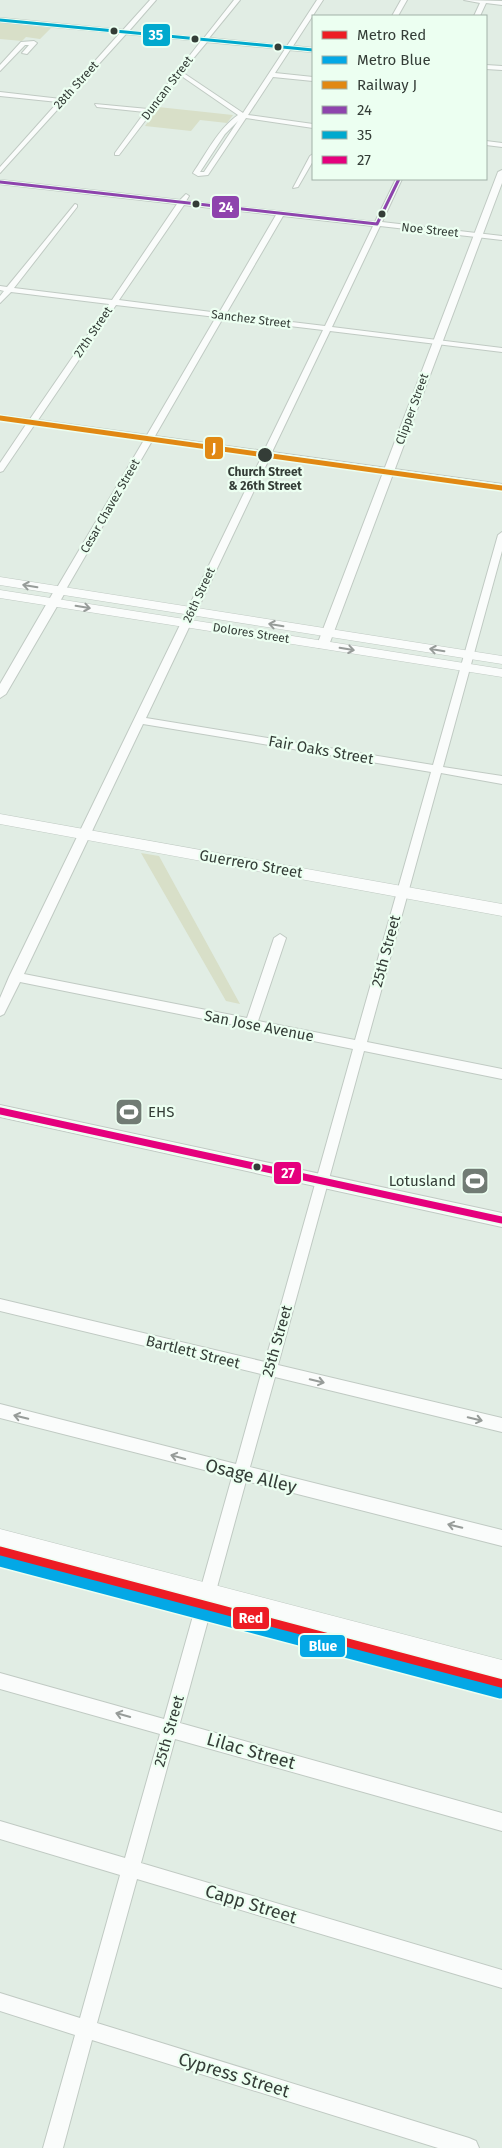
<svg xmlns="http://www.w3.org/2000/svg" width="502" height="2148" font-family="'Fira Sans',sans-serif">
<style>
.green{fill:#d8dfc8}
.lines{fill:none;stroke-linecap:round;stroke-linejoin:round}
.minor-casing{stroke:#c0cac3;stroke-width:2}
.tertiary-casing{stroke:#c0cac3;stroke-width:2}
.secondary-casing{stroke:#c0cac3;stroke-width:1}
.minor{fill:#fafcfb;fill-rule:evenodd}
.tertiary{fill:#fafcfb;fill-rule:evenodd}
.secondary{fill:#fafcfb;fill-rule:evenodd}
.bus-1-casing{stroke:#ecfff1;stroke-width:5}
.bus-2-casing{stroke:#ecfff1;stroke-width:5}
.bus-3-casing{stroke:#ecfff1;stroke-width:11}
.bus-1{stroke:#8e44ad;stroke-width:3}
.bus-2{stroke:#00a9ce;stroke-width:3}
.bus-3{stroke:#e5007d;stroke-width:7}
.rail-1-casing{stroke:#ecfff1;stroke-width:8}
.rail-1{stroke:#e18813;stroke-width:5}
.metro-1-casing{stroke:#ecfff1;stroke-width:14}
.metro-2-casing{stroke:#ecfff1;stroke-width:14}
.metro-1{stroke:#ed1c24;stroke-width:11}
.metro-2{stroke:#03a8e6;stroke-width:11}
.oneway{stroke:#979c99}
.bus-dot{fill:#343d37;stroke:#ecfff1;stroke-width:2}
.labels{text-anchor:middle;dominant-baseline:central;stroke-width:4.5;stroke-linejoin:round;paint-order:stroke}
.far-street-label{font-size:12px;fill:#343d37;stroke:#ecfff1}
.far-stop-label{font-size:12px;font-weight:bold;fill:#343d37;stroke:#ecfff1}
.street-label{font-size:15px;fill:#343d37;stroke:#ecfff1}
.poi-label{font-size:15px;fill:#343d37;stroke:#ecfff1;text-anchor:start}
.near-street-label{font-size:18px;fill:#343d37;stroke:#ecfff1}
.line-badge{stroke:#ecfff1;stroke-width:2}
.badge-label{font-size:14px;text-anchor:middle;font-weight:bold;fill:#fff}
</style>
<rect width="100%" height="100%" fill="#e1ede4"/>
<path class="green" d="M0,23L51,28L40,39L26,37L22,41L0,39Z
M158,107L233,115L227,123L200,120L191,131L145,126Z
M141,853L159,856L240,1004L226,1001Z"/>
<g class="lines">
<defs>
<path id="minor" d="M150,0H156L129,31L204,38L234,0H240L209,38L287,46L317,0H323L293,46L313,48V52L290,50L275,73L313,77V81L273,77L248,115L313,124V128L246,118L208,175L198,176L193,173C206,154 218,129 238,115L180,75L119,155H115V153L145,112L97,107L95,104L148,109L201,41L126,34L0,173V167L58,102L0,96V92L61,99L120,33L0,22V18L123,30ZM207,42L285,49L243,113L182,72ZM238,121L204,172H200L225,134Z
M401,0H407L398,16H392Z
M464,0L502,1V5L486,3L480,16H474L480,3Z
M34,41L37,43L27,54L22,53L29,45H25L0,71V65L21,42Z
M486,65L502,66V70L486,69Z
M486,141L502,143V147L486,145Z
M313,154V161L298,187L293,188L310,156Z
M396,179H402L382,222L502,236V240L380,226L332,327L502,348V352L330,331L272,452L502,484V490L270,457L146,718L433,765L498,535L502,532V551L443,767L502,776V784L441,773L367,1042L502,1069V1079L364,1051L278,1365L502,1418V1432L275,1377L250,1467L502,1530V1546L246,1481L180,1723L502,1813V1831L175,1739L141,1863L502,1970V1988L137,1879L97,2023L469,2138L476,2141L479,2148H438L92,2040L63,2148H43L75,2035L0,2011V1993L80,2018L120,1875L0,1839V1821L125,1858L160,1734L0,1689V1673L164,1719L232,1477L0,1418V1404L236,1464L261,1374L0,1311V1299L265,1362L353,1049L20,982L4,1014L0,1016V998L9,977L262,456L152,441L65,591L60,594L57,593L55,591L144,440L35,424L3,471L0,472V463L27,423L0,419V415L30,419L109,304L11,292L0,303V296L4,291L0,290V286L7,287L75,204L77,205V207L14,288L112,300L177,204L0,184V180L180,200L186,194L189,196L186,201L375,222ZM184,205L276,215L219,313L119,300ZM283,216L373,226L325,326L226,314ZM116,305L216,317L147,435L38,420ZM223,318L323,330L264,451L155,436ZM143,724L431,772L355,1040L258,1021L286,938L280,934L274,938L247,1018L24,974Z"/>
<path id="tertiary" d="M502,170V183L329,645L327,648H319L317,645L498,172Z
M60,588L66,591L6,694L0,698V684L54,591Z
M0,1105L502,1213V1227L0,1117Z"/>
<path id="secondary" d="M0,577L502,656V664L0,585Z
M0,590L502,669V677L0,598Z
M0,814L502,904V916L0,824Z
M0,1529L502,1660V1684L0,1551Z"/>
</defs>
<use href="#minor" class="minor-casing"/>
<use href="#tertiary" class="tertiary-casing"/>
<use href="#secondary" class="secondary-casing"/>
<use href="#minor" class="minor"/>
<use href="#tertiary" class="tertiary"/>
<use href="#secondary" class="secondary"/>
<defs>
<path id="bus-1" d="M0,182L377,224
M377,224L399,179"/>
<path id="bus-2" d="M0,20L313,50"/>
<path id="bus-3" d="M0,1111L502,1220"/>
</defs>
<use href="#bus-1" class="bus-1-casing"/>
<use href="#bus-2" class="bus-2-casing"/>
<use href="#bus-3" class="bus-3-casing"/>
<use href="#bus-1" class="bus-1"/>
<use href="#bus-2" class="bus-2"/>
<use href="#bus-3" class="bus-3"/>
<defs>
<path id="rail-1" d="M0,418L502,488"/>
</defs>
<use href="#rail-1" class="rail-1-casing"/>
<use href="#rail-1" class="rail-1"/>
<defs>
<path id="metro-1" d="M0,1552L502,1685"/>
<path id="metro-2" d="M0,1561L500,1693"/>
</defs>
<use href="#metro-1" class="metro-1-casing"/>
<use href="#metro-2" class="metro-2-casing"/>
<use href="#metro-1" class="metro-1"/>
<use href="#metro-2" class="metro-2"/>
</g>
<defs><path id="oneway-shaft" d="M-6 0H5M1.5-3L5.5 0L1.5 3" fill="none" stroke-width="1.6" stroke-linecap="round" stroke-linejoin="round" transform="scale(1.25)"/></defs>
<g class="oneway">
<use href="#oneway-shaft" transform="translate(30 586) rotate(-171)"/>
<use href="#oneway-shaft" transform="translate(83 607) rotate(9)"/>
<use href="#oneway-shaft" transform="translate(276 625) rotate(-171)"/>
<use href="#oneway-shaft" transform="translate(347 649) rotate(9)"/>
<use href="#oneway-shaft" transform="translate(437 650) rotate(-171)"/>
<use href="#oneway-shaft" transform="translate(317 1381) rotate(13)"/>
<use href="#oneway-shaft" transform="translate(21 1417) rotate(-166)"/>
<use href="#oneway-shaft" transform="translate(475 1419) rotate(13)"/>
<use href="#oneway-shaft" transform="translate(178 1457) rotate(-165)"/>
<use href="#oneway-shaft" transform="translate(455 1526) rotate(-166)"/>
<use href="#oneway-shaft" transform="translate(123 1715) rotate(-164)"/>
</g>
<defs>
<symbol id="stadium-square" viewBox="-11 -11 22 22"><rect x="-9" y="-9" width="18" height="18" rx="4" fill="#717b74" stroke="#ecfff1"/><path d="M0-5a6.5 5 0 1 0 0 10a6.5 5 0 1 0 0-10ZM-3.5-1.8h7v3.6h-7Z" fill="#fff"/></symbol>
</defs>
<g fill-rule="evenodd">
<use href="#stadium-square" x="113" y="1096" width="32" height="32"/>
<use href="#stadium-square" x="459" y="1165" width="32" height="32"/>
</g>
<g class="bus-dot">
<circle cx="114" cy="31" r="4.5"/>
<circle cx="195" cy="39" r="4.5"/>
<circle cx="278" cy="47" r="4.5"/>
<circle cx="196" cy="204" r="4.5"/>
<circle cx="382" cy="214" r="4.5"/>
<circle cx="265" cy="455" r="8"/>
<circle cx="257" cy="1167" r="4.5"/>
</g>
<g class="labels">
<g class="far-street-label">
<text transform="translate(76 85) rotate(-48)">28th Street</text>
<text transform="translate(167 88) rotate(-53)">Duncan Street</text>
<text transform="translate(430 230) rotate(6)">Noe Street</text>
<text transform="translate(251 319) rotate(7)">Sanchez Street</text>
<text transform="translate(93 332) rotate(-56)">27th Street</text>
<text transform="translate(412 409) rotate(-70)">Clipper Street</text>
<text transform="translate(110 506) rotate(-60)">Cesar Chavez Street</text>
<text transform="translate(199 595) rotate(-65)">26th Street</text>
<text transform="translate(251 633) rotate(9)">Dolores Street</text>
</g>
<g class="far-stop-label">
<text x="265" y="472">Church Street<tspan x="265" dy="14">&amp; 26th Street</tspan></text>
</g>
<g class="street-label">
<text transform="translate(321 750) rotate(10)">Fair Oaks Street</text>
<text transform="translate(251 864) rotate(10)">Guerrero Street</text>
<text transform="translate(386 951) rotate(-75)">25th Street</text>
<text transform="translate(259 1026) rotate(11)">San Jose Avenue</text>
<text transform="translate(277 1341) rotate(-74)">25th Street</text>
<text transform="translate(193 1352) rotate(14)">Bartlett Street</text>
<text transform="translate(169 1731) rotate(-74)">25th Street</text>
</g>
<g class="poi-label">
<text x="148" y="1112">EHS</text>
<text x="456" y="1181" text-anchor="end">Lotusland</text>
</g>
<g class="near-street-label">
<text transform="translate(251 1476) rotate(14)">Osage Alley</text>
<text transform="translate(251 1751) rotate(16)">Lilac Street</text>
<text transform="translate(251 1904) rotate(17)">Capp Street</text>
<text transform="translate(234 2075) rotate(17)">Cypress Street</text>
</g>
</g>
<g class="line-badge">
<rect x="142" y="23" width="29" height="24" rx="5" fill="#00a9ce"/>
<rect x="211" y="195" width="29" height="24" rx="5" fill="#8e44ad"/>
<rect x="204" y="436" width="20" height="24" rx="5" fill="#e18813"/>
<rect x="273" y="1161" width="29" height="24" rx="5" fill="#e5007d"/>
<rect x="232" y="1606" width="38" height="24" rx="5" fill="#ed1c24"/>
<rect x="299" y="1634" width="47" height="24" rx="5" fill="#03a8e6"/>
</g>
<g class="badge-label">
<text x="156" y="40">35</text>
<text x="226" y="212">24</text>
<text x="214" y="453">J</text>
<text x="288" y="1178">27</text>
<text x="251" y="1623">Red</text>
<text x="323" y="1651">Blue</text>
</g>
<rect x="312" y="15" width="175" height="165" fill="#ecfff1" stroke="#a2b1a7"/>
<rect x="322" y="31" width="25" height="8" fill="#ed1c24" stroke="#a2b1a7"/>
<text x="357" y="40" font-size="15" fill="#343d37">Metro Red</text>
<rect x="322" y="56" width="25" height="8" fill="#03a8e6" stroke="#a2b1a7"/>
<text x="357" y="65" font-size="15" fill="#343d37">Metro Blue</text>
<rect x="322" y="81" width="25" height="8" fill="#e18813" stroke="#a2b1a7"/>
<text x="357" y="90" font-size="15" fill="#343d37">Railway J</text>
<rect x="322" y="106" width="25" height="8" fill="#8e44ad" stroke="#a2b1a7"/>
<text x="357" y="115" font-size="15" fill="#343d37">24</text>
<rect x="322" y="131" width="25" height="8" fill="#00a9ce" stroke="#a2b1a7"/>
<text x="357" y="140" font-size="15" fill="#343d37">35</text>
<rect x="322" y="156" width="25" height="8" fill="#e5007d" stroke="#a2b1a7"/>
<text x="357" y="165" font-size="15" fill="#343d37">27</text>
</svg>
